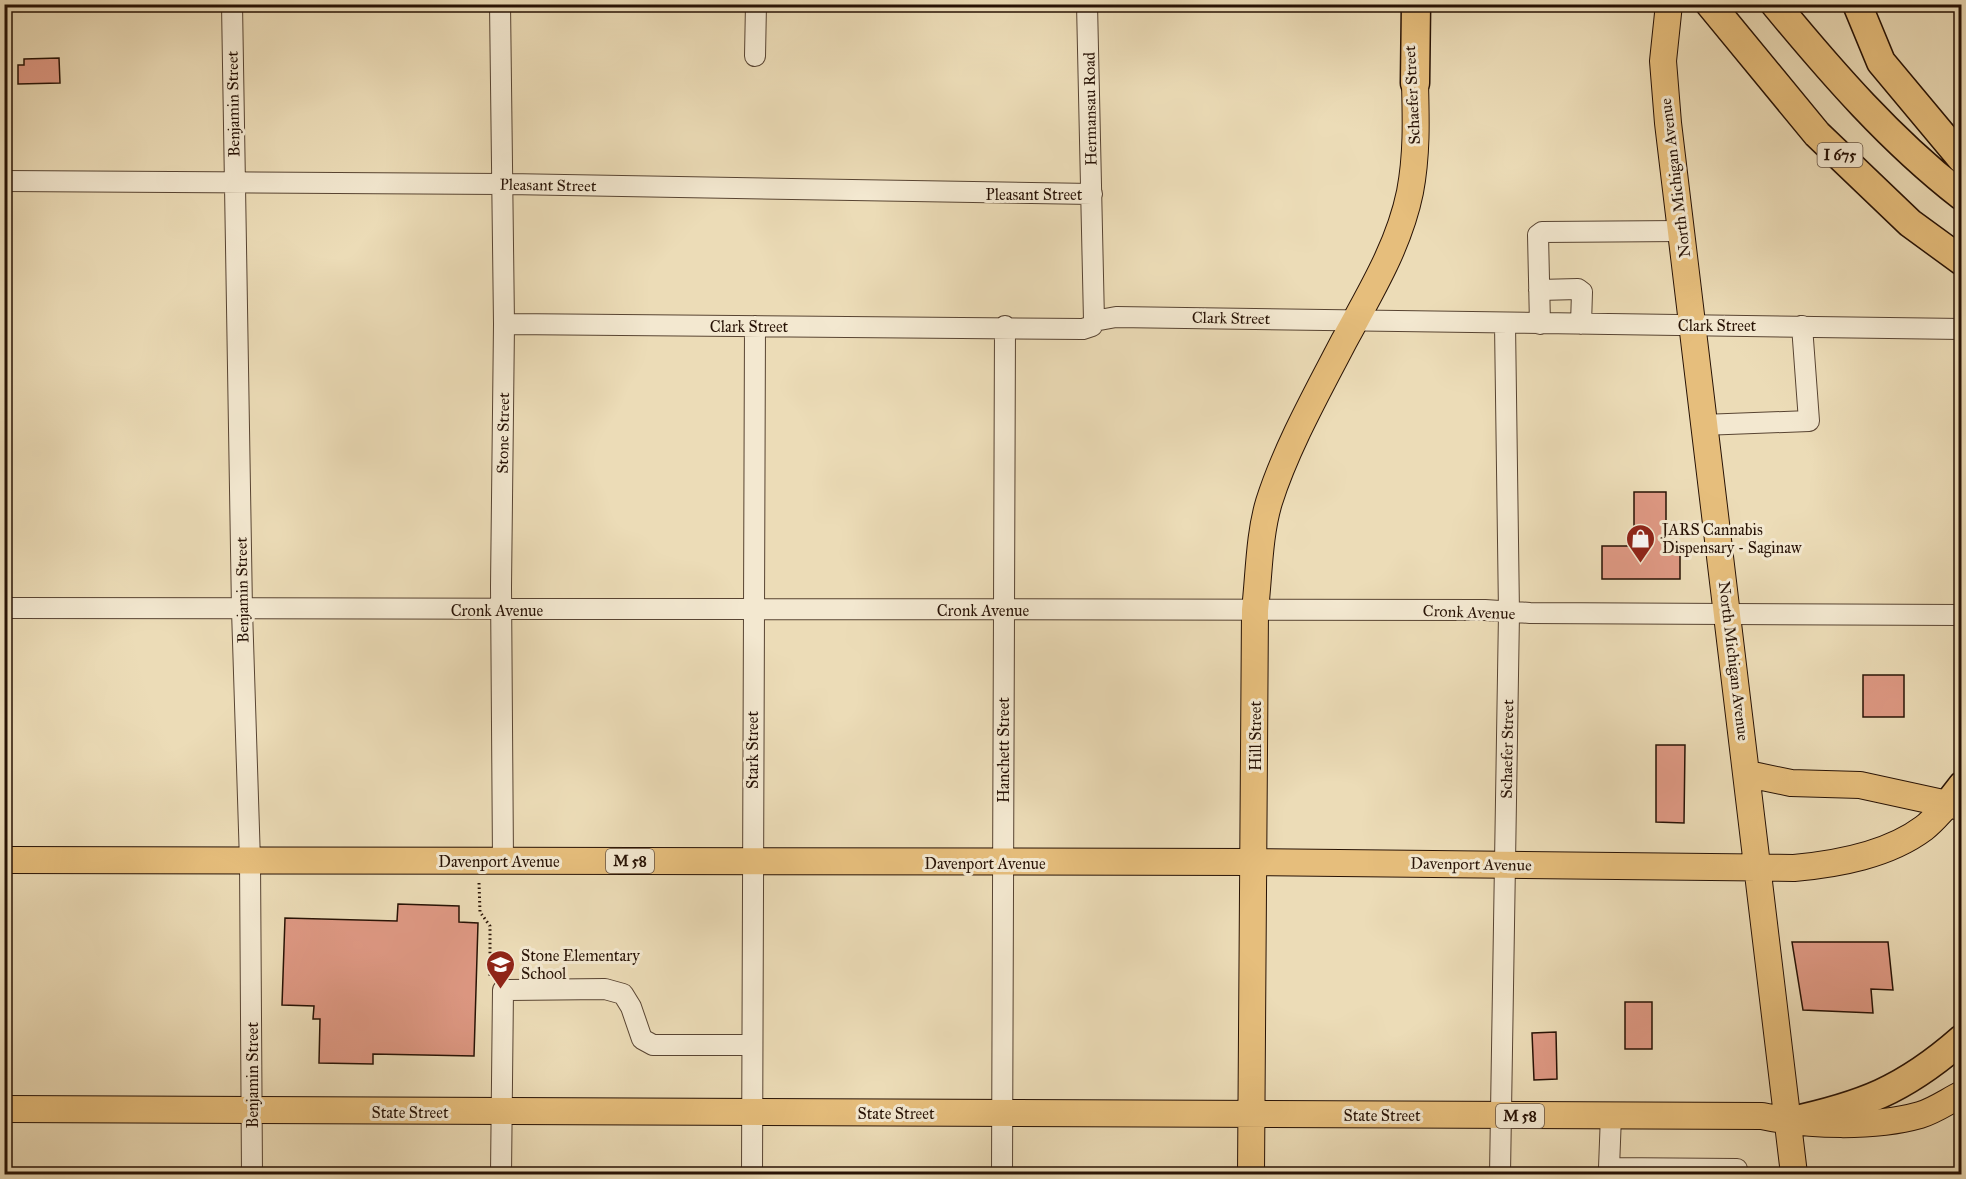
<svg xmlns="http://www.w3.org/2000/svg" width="1966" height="1179" font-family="'IM FELL Great Primer',serif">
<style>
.building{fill:#df9984;stroke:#271205;stroke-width:1.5}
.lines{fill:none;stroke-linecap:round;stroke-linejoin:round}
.minor-casing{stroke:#584432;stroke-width:22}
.major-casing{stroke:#271205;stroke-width:28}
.highway-casing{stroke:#271205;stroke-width:31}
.path{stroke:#271205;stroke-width:3;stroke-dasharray:1.5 3;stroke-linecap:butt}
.minor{stroke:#f3e8d0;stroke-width:20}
.major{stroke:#e6be7c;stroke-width:26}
.highway{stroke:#e6be7c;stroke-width:28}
.labels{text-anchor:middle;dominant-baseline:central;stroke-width:6;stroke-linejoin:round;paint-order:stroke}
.shield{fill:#f3e8d0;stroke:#645242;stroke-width:1.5}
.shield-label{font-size:15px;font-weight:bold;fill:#271205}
.street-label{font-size:16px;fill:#271205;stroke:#f3e8d0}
.poi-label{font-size:16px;fill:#271205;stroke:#f3e8d0;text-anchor:start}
</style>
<rect width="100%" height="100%" fill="#ecdcb7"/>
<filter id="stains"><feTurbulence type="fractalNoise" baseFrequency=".00333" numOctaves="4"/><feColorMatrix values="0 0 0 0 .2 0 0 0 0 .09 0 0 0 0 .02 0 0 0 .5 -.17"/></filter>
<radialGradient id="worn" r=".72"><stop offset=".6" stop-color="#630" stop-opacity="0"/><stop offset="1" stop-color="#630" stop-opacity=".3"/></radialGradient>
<path class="building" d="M59,58L60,83L18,84V65H24V59Z
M1634,492H1666V546H1680V579H1602V546H1634Z
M1863,675H1904V717H1863Z
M1656,745H1685L1684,823L1656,822Z
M398,904L459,906V922L478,923L474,1056L373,1054V1064L319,1063L320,1019H313L314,1006L282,1005L285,918L397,921Z
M1792,942H1888L1893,990L1871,989L1873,1013L1803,1010Z
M1625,1002H1652V1049H1625Z
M1556,1032L1557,1079L1534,1080L1532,1033Z"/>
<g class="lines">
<defs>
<path id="minor" d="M232,4L242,610L250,861L252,1174
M500,4L504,324L501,587L503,861
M1087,4L1094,321
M755,56L756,4
M4,181L502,184L1092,194
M1539,290L1578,289L1582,292L1581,324
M504,324L1083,329L1092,326L1094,321L1116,317L1962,329
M1540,324L1538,235L1542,232L1681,231
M1702,425L1809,421L1802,326
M4,608L1485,610L1530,613L1962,615
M1611,1115L1609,1168L1737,1169L1738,1174
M501,1174L503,990L605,989L623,994L631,1007L642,1039L653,1045H752
M752,1174L755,326
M1002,1174L1005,326
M1500,1174L1509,613L1505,324"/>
<path id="major" d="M1669,4L1663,61L1668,123L1794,1174
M1748,774L1791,783L1860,785L1961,807
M4,860L1255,862L1794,868C1838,864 1888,855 1924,828C1933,821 1940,812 1948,804
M4,1109L1762,1116C1808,1126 1874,1128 1920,1115C1934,1111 1948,1101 1962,1094
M1251,1174L1255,610C1259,575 1259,535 1269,502C1286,448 1318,391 1344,341C1370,293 1399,246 1410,192C1417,155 1416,120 1415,83"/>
<path id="highway" d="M1710,4L1817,134L1910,223L1962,261
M1775,4C1832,73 1891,141 1962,196
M1857,4L1881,62L1962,159
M1415,83L1416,4
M1948,804L1962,786
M1787,1122C1862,1106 1904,1090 1962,1039"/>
</defs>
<use href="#minor" class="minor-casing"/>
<use href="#major" class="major-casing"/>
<use href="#highway" class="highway-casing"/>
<path class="path" d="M479,883L480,912L490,926V976"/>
<use href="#minor" class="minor"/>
<use href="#major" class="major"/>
<use href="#highway" class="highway"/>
</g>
<defs>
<symbol id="shop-pin" viewBox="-11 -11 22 30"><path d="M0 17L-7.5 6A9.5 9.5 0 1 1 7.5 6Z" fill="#8f2418" stroke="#f3e8d0"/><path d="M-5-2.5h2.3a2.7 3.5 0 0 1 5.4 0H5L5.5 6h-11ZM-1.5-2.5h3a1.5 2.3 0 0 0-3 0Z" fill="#fff"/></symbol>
<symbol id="school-pin" viewBox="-11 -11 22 30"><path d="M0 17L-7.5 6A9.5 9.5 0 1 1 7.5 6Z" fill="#8f2418" stroke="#f3e8d0"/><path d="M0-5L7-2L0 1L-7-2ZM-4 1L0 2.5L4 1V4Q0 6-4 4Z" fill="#fff"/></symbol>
</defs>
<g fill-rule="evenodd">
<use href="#shop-pin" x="1624" y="522" width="33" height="45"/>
<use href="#school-pin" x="484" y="948" width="33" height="45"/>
</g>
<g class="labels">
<g class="shield">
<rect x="1817.5" y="143" width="45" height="24" rx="4.5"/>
<rect x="606" y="849" width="48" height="24" rx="4.5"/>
<rect x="1496" y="1104" width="48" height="24" rx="4.5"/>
</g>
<g class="shield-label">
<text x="1840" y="155">I 675</text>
<text x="630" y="861">M 58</text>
<text x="1520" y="1116">M 58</text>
</g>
<g class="street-label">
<text transform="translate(1412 95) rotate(-93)">Schaefer Street</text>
<text transform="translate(233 104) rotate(-91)">Benjamin Street</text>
<text transform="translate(1090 109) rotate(-91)">Hermansau Road</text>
<text transform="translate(1675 178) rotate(-97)">North Michigan Avenue</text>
<text transform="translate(548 185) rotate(1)">Pleasant Street</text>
<text x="1034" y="194">Pleasant Street</text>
<text transform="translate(1231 318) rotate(1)">Clark Street</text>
<text x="1717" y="325">Clark Street</text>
<text x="749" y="326">Clark Street</text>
<text transform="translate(503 433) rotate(-89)">Stone Street</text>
<text transform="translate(242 590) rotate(-91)">Benjamin Street</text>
<text x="497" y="610">Cronk Avenue</text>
<text x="983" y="610">Cronk Avenue</text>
<text transform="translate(1469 612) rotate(2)">Cronk Avenue</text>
<text transform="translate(1734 661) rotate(83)">North Michigan Avenue</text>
<text transform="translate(1255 736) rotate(-90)">Hill Street</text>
<text transform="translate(1507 749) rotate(-89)">Schaefer Street</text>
<text transform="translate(752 750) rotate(-90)">Stark Street</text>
<text transform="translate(1003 750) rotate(-90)">Hanchett Street</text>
<text x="499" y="861">Davenport Avenue</text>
<text x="985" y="863">Davenport Avenue</text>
<text transform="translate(1471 864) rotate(1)">Davenport Avenue</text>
<text transform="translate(252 1075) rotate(-90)">Benjamin Street</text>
<text x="410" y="1112">State Street</text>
<text x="896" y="1113">State Street</text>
<text x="1382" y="1115">State Street</text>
</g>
<g class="poi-label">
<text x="1662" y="529">JARS Cannabis<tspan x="1662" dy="18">Dispensary - Saginaw</tspan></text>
<text x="521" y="955">Stone Elementary<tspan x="521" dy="18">School</tspan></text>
</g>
</g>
<rect width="1966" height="1179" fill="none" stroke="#ecdcb7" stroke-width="24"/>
<rect x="6" y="6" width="1954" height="1167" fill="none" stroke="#271205" stroke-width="3"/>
<rect x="12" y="12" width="1942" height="1155" fill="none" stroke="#271205" stroke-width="1.5"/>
<rect width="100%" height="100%" filter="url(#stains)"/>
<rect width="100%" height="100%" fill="url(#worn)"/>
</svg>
